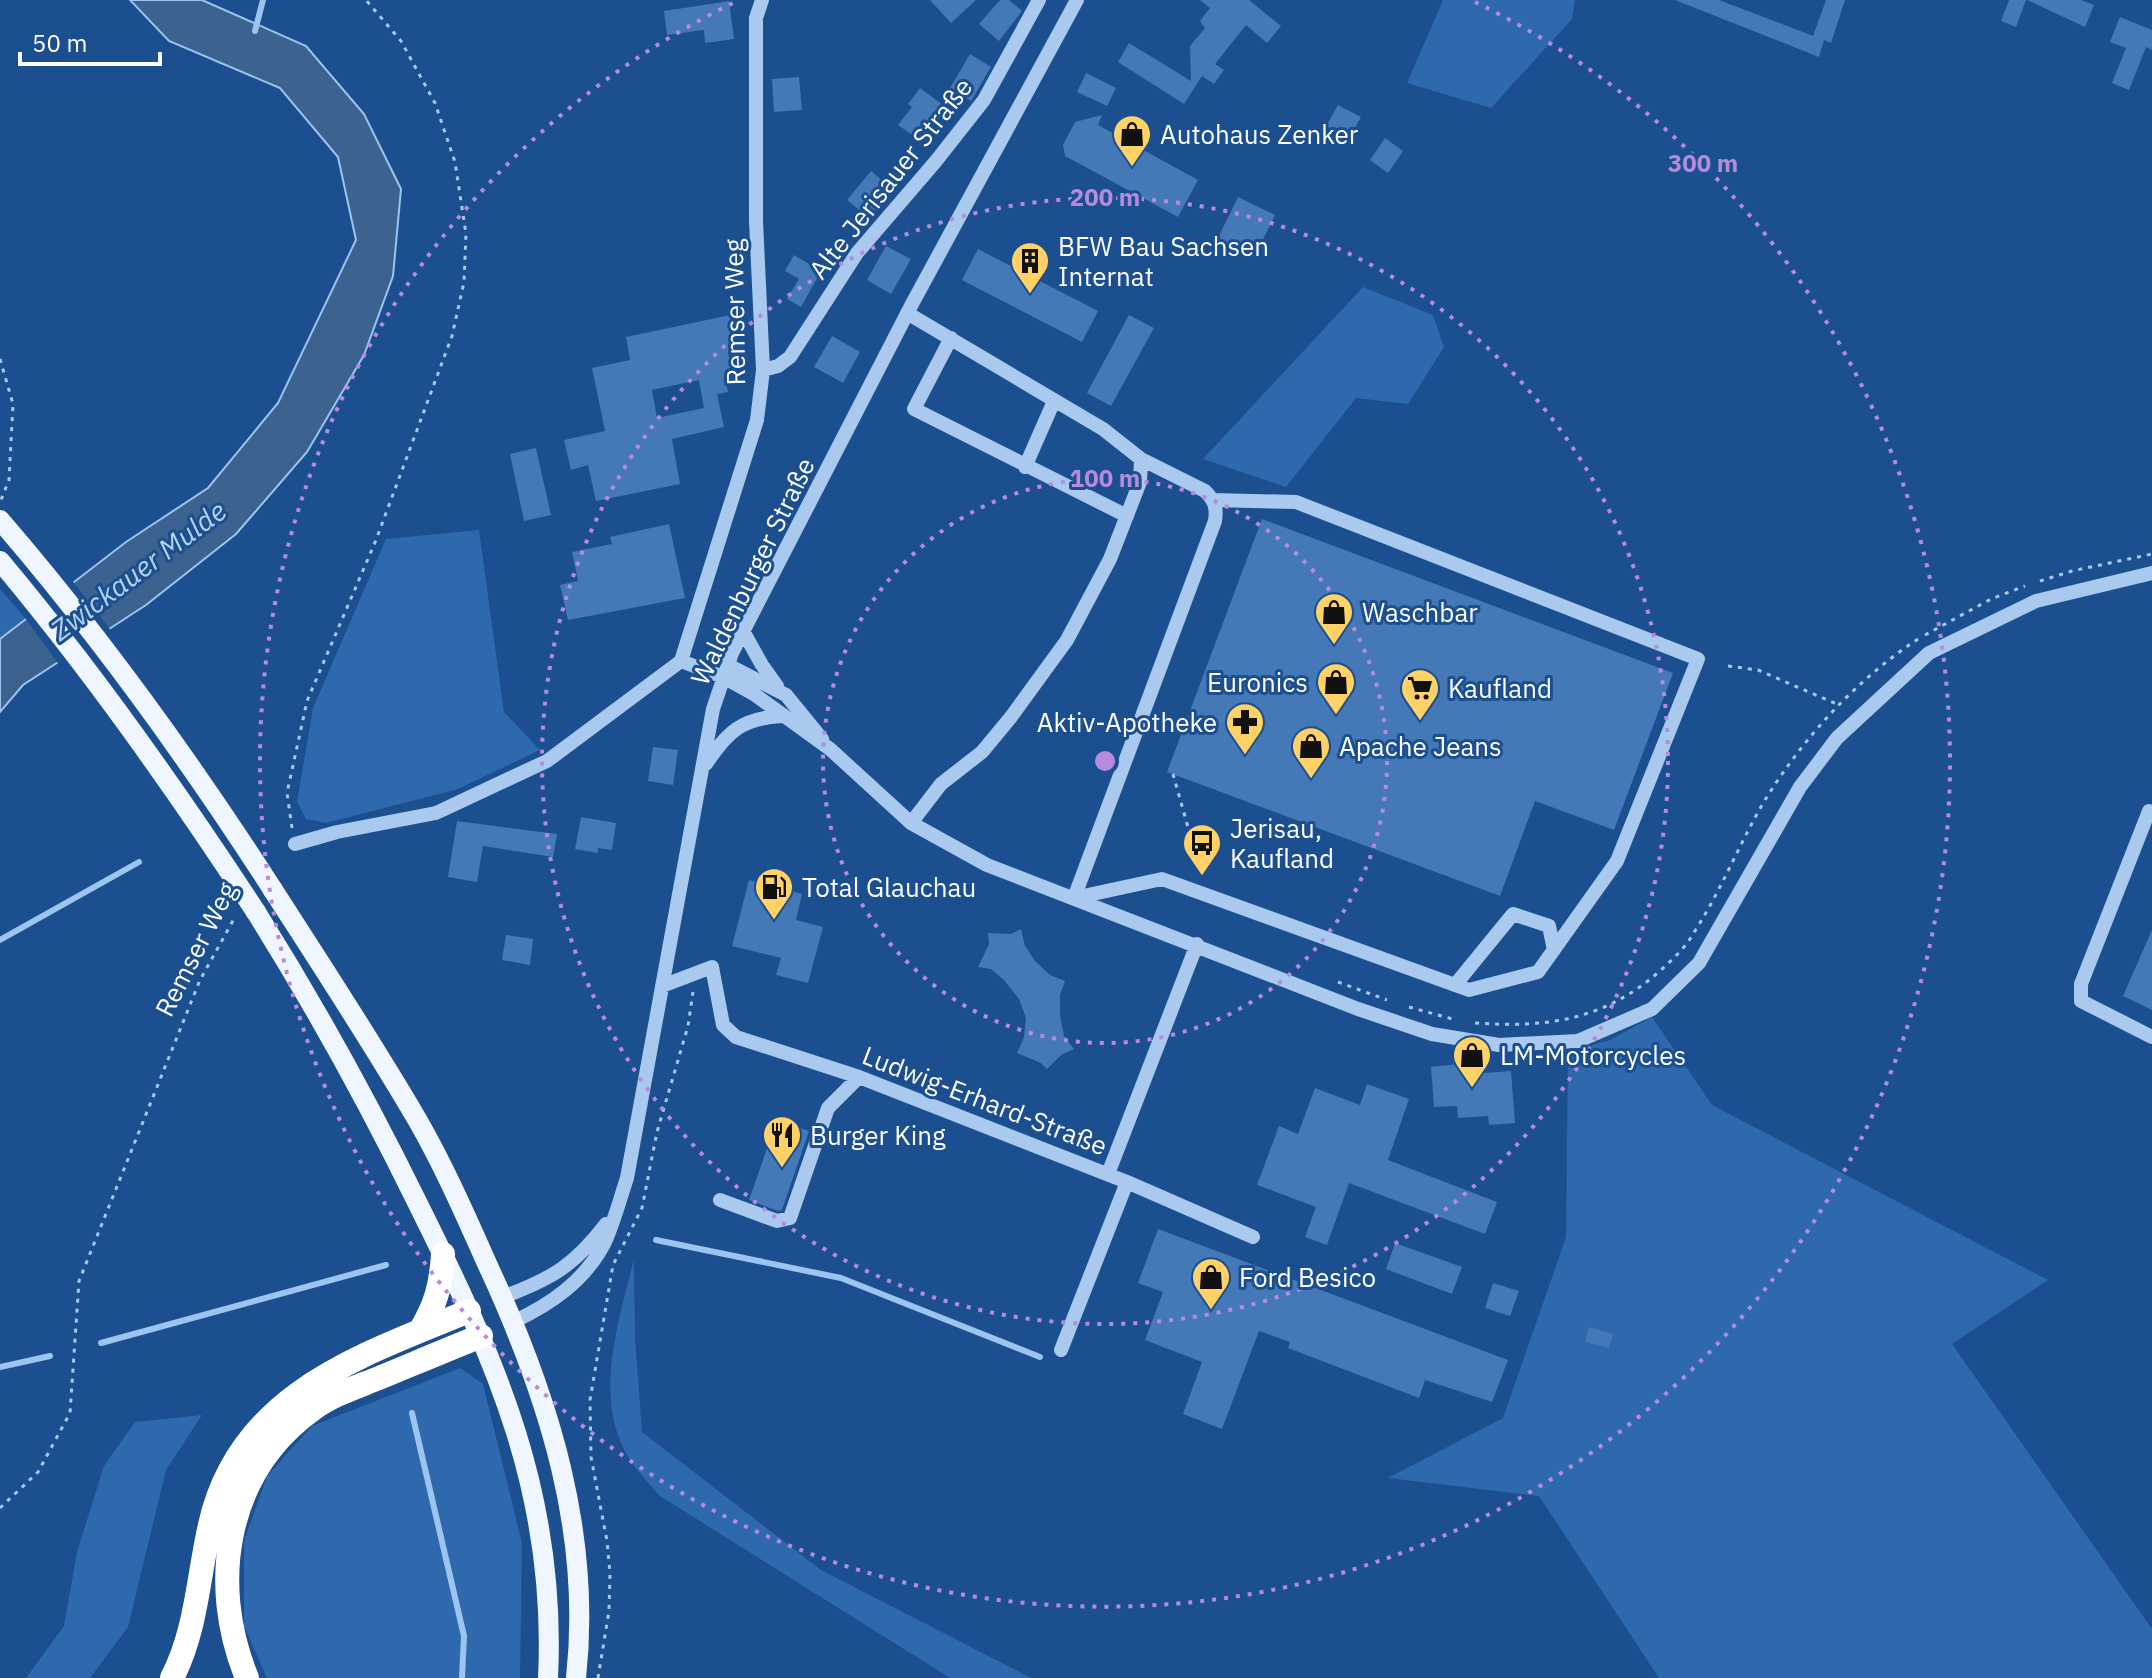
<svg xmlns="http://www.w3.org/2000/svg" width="2152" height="1678" font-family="'IBM Plex Sans',sans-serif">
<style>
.green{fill:#2e69ad}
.water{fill:#3c6290;stroke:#9cc4f0;stroke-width:2}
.pier{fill:#1b4f8f}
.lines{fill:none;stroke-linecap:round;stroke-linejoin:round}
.stream{stroke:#9cc4f0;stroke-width:6}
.building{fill:#4478b7;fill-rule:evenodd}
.path{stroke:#a9c9ee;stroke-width:3;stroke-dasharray:4 6;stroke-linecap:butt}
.minor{stroke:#a9c9ee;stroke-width:14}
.major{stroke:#f0f6ff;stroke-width:20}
.highway{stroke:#fff;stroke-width:24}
.major-bridge{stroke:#f0f6ff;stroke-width:20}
.ring{fill:none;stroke:#b68bdc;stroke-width:4;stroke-dasharray:4 8}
.labels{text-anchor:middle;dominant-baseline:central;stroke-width:6;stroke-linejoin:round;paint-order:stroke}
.poi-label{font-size:26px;fill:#fff;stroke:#1b4f8f;text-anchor:start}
.street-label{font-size:26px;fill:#fff;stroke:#1b4f8f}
.water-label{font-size:28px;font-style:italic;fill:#b5d3f5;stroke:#1b4f8f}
.centre{fill:#b68bdc;stroke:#1b4f8f;stroke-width:4}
.ring-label{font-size:24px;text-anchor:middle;font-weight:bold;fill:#b68bdc;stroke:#1b4f8f;stroke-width:6;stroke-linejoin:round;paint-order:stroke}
</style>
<rect width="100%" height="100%" fill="#1b4f8f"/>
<path class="green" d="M1443,0H1575L1572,19L1491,108L1407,83Z
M1363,287L1433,315L1444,347L1408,404L1356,398L1286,487L1203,459Z
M479,530L504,712L540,750L458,789L326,823L306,819L297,802L313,708L386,539Z
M0,589L25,618L0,639Z
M1652,1017L1712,1105L2048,1280L1952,1344L2152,1629V1678H1659L1539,1496L1388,1478L1503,1418L1566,1237L1568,1052L1610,1040Z
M634,1259L635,1338L642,1432L821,1570L1031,1678H950L660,1496C650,1484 637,1472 629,1458C592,1400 619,1320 634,1259Z
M460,1368L483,1384L522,1543L520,1678H267L244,1626V1541L267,1476L312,1426Z
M202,1415L166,1470L128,1627L90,1678H26L64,1626L77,1552L104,1466L135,1422Z"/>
<path class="water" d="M130,0H202L306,46L364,114L401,189L393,276L364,355L307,452L236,534L146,605L23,685L0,712V639L126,542L208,488L278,403L356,240L338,157L280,88L169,41Z"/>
<path class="pier" d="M71,579L112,632L60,666L23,615Z"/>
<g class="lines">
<path class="stream" d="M255,31L263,0
M0,940L139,862
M656,1240L841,1278L1040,1357
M101,1343L386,1265
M0,1367L50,1356
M412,1413L464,1636L462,1678"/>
</g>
<path class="building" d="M930,0H976L951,23Z
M1000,0H1009L1022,11L999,41L979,24Z
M1200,0H1249L1281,26L1267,43L1246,25L1215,64L1224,70L1214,84L1202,76L1184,104L1118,62L1129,43L1191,81L1190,46L1205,28L1200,21L1210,8Z
M1675,0H1719L1813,36L1826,0H1845L1831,43L1824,40L1819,57Z
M2009,0H2026L2016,27L2001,21Z
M2027,0H2081L2094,5L2085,27Z
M729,1L734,39L705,43L704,30L667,35L664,11Z
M2120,17L2152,30V50L2146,47L2129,90L2112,83L2126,48L2110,42Z
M970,54L991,67L971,101L950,88Z
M1086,73L1116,88L1107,106L1077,92Z
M799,77L802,110L774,112L772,79Z
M920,88L947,108L922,142L898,125L912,107L908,104Z
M1338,105L1361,117L1348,140L1325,128Z
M1102,115L1098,125L1198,180L1178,217L1065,156L1063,145L1075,122Z
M1385,138L1403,151L1388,173L1370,160Z
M871,171L893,189L869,218L847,200Z
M1238,197L1275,215L1254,258L1217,240Z
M886,246L911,259L891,294L867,280Z
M978,249L1098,311L1082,342L962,280Z
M794,255L821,271L801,307L787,299L799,279L785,271Z
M735,314L738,331L731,332L735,350L728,352L732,372L724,374L728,392L717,394L724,427L672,439L680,484L596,501L588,465L571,470L564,440L605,431L592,368L630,360L626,337ZM699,380L704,408L657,418L652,390Z
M1129,315L1154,328L1111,406L1087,393Z
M832,336L860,352L843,383L814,367Z
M536,448L551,515L524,521L510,454Z
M1262,519L1673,673L1614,830L1535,801L1500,896L1167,772Z
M669,524L685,598L568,620L560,585L578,581L572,552L612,544L610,537Z
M653,747L678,750L673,785L648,781Z
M581,817L616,823L612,850L598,848V853L575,849Z
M457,821L557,834L553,857L483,846L477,882L448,877Z
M749,880L802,894L796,920L823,927L808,983L776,975L781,958L732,946Z
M1021,929L1025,946L1035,961L1050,975L1065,981L1060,995V1015L1064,1036L1074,1049L1061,1055L1047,1069L1041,1063L1017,1053L1024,1037L1026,1018L1019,999L1004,980L991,969L978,967L989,944L988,933L1011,934Z
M2152,930V1010L2123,996Z
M506,935L533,939L530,965L502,960Z
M1458,1064V1070L1483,1067L1484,1073L1511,1071L1515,1123L1489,1125L1488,1116L1458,1118L1457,1106L1434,1107L1431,1067Z
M1367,1084L1409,1099L1388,1160L1497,1202L1485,1234L1349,1183L1327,1245L1305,1237L1316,1207L1257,1185L1279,1126L1298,1134L1315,1088L1360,1105Z
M777,1120L809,1131L782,1210L778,1211L749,1200Z
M1158,1229L1508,1360L1492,1402L1425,1380L1419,1398L1288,1348L1290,1342L1259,1331L1222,1429L1183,1414L1202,1362L1145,1340L1163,1292L1138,1283Z
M1395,1243L1462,1267L1452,1294L1386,1269Z
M1493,1283L1519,1291L1510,1316L1485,1308Z
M1589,1327L1613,1334L1609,1348L1585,1342Z"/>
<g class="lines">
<path class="path" d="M0,359L13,404L9,480L1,500
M2040,581L2072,571L2152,554
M1925,635L1991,599L2025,586
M1728,666L1758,670L1839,705
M1173,774L1202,877
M292,828L287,793L307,701L376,540L452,336L464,282L466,234L455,162L435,103L401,41L366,0
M1338,982L1387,1000
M1409,1007L1456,1020
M1475,1023C1548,1028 1605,1020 1661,970C1673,959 1685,948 1693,934C1721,891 1739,844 1765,800C1804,737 1856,680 1918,639
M0,1508L38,1472L70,1413L79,1281L200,980L235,917
M598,1678L609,1611L610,1573L607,1541L591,1457L590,1400L613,1265L642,1208L657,1132L688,1026L693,992"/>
<path class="minor" d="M907,313L1103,429L1141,459L1140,482L1110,559L1067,640L1011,717L982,752L941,784L911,823
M951,338L914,409L1127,516
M763,370L778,366L790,357L857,253L936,161L984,100L1039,0
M1025,467L1054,401
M743,631L762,665L777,686
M681,661L723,677L754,694L830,749L911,823L987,865L1358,1009L1432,1034L1499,1045L1578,1041L1652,1009L1699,963L1800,787L1837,738L1929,653L2036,601L2152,573
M728,665L786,695L822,739
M706,764C727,732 742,718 782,716
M2149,811L2081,984V1001L2152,1037
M295,844L337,832L436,813L547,761L681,661L757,420L763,370L756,221V18L762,0
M1074,898L1162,879L1469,990L1538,972L1617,861L1698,659L1296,502L1213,500
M1074,898L1215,521C1217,508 1215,501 1205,491L1141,459
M1455,985L1513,914L1549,926L1554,950
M662,986L712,967L723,1025L736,1037L859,1077L1127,1182L1253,1237
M1108,1174L1197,944
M720,1200L777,1221L790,1218L828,1108L859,1077
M503,1297C551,1279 574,1266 606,1224
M513,1322C551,1304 585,1281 605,1242C614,1222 620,1199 627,1178L713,709L732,653L912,304L1077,0
M1061,1350L1127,1182"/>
<path class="major" d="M273,890C322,966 372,1042 418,1121C445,1168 467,1219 489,1268C549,1398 592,1534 576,1678
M256,912C315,1006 369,1104 418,1204C497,1363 557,1496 548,1678"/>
<path class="highway" d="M420,1331C436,1304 441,1286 443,1254
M172,1678C197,1629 198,1577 210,1525C239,1394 360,1356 469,1311
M247,1678C208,1583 225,1472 313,1409C332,1395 357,1387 379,1378C413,1364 446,1350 481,1336"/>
<path class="major-bridge" d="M0,520C100,636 190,761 273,890
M0,561C93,672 177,791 256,912"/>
</g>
<g class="ring">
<circle cx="1105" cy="761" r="282"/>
<circle cx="1105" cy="761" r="563"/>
<path d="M1475 2A845 845 0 1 1 735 2"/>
</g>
<defs>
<symbol id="shop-pin" viewBox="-11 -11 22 30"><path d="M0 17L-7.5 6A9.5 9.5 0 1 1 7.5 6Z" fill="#ffd166" stroke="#1b4f8f"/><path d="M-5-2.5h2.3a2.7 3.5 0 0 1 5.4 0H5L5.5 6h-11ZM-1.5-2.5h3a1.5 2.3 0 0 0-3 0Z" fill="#111"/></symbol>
<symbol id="building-pin" viewBox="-11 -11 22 30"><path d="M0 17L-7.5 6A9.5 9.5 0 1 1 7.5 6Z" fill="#ffd166" stroke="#1b4f8f"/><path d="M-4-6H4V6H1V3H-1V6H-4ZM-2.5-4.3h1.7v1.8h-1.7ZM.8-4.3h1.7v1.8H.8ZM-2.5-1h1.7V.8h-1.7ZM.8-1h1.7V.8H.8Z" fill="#111"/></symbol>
<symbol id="supermarket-pin" viewBox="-11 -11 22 30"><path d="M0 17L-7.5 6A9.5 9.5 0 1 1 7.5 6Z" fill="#ffd166" stroke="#1b4f8f"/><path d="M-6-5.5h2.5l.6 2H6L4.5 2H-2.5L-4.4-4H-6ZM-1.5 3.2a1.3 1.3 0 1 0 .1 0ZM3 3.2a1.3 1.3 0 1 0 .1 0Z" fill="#111"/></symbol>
<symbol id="pharmacy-pin" viewBox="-11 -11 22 30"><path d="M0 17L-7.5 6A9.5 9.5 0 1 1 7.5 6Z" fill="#ffd166" stroke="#1b4f8f"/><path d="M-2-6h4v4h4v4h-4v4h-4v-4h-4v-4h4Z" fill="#111"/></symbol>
<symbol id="bus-pin" viewBox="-11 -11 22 30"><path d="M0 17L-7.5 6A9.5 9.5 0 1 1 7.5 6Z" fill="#ffd166" stroke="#1b4f8f"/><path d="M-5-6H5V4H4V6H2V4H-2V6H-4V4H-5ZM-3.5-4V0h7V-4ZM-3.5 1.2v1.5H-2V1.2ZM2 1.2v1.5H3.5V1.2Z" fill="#111"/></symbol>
<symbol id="fuel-pin" viewBox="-11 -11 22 30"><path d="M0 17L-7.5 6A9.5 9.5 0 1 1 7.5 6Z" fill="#ffd166" stroke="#1b4f8f"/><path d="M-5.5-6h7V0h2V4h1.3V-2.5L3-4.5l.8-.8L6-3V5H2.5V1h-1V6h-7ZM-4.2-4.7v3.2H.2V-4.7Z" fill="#111"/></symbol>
<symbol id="restaurant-pin" viewBox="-11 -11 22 30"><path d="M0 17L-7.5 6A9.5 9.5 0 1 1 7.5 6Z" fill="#ffd166" stroke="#1b4f8f"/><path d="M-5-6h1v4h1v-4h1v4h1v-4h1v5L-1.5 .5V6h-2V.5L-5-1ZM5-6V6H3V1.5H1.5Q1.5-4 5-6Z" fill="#111"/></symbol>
</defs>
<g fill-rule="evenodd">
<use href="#shop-pin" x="1110" y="112" width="44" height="60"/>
<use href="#building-pin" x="1008" y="239" width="44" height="60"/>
<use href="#shop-pin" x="1312" y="590" width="44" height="60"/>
<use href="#shop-pin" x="1314" y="660" width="44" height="60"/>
<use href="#supermarket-pin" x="1398" y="666" width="44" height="60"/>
<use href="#pharmacy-pin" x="1223" y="700" width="44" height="60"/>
<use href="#shop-pin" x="1289" y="724" width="44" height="60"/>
<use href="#bus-pin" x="1180" y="821" width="44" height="60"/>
<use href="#fuel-pin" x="752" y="865" width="44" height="60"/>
<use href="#shop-pin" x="1450" y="1033" width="44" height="60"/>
<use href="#restaurant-pin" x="760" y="1113" width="44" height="60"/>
<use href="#shop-pin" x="1189" y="1255" width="44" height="60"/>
</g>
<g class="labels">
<g class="poi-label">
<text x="1160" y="134">Autohaus Zenker</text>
<text x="1058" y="246">BFW Bau Sachsen<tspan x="1058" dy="30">Internat</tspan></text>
<text x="1362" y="612">Waschbar</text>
<text x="1308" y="682" text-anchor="end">Euronics</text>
<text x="1448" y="688">Kaufland</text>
<text x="1217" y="722" text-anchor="end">Aktiv-Apotheke</text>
<text x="1339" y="746">Apache Jeans</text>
<text x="1230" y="828">Jerisau,<tspan x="1230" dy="30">Kaufland</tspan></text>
<text x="802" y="887">Total Glauchau</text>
<text x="1500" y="1055">LM-Motorcycles</text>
<text x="810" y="1135">Burger King</text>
<text x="1239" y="1277">Ford Besico</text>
</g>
<g class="street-label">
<text transform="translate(890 178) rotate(-52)">Alte Jerisauer Straße</text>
<text transform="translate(734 312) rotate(-91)">Remser Weg</text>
<text transform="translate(752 571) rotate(-64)">Waldenburger Straße</text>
<text transform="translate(195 949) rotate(-63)">Remser Weg</text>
<text transform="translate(985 1100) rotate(21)">Ludwig-Erhard-Straße</text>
</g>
<g class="water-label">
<text transform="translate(138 570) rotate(-37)">Zwickauer Mulde</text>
</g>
</g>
<circle cx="1105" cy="761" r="12" class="centre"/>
<g class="ring-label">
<text x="1703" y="172">300 m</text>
<text x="1105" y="206">200 m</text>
<text x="1105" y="487">100 m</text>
</g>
<path d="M20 52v12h140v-12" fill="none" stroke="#ffffff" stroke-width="4"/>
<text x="32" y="52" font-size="24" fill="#ffffff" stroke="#1b4f8f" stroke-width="6" paint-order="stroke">50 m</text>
</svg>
